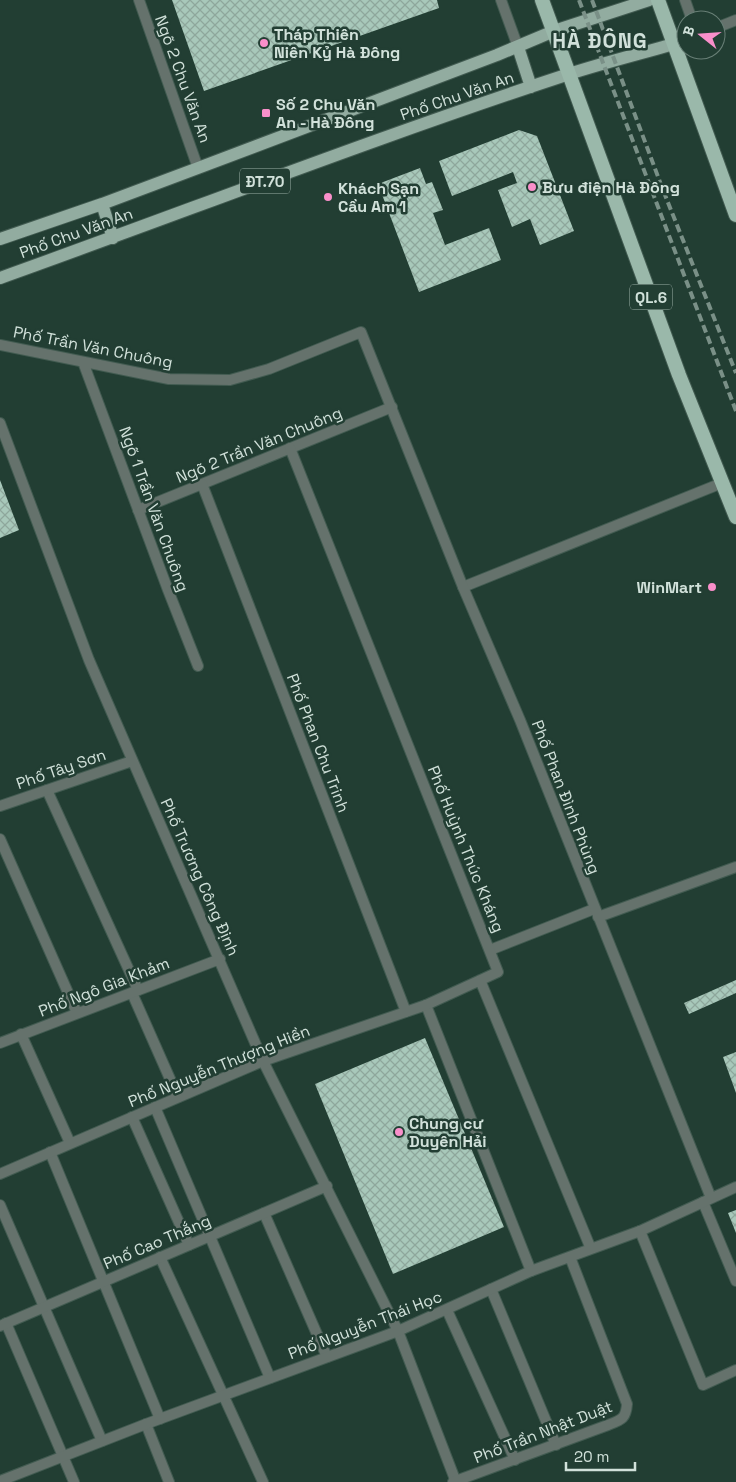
<svg xmlns="http://www.w3.org/2000/svg" width="736" height="1482" font-family="'Space Grotesk',sans-serif">
<style>
.building{fill:url(#building-cross-hatch)}
.lines{fill:none;stroke-linecap:round;stroke-linejoin:round}
.service-casing{stroke:#425b51;stroke-width:12}
.minor-casing{stroke:#425b51;stroke-width:12}
.primary-casing{stroke:#425b51;stroke-width:14}
.trunk-casing{stroke:#425b51;stroke-width:16}
.service{stroke:#65726c;stroke-width:10}
.minor{stroke:#65726c;stroke-width:10}
.primary{stroke:#92aca0;stroke-width:12}
.trunk{stroke:#9ab8aa;stroke-width:14}
.rail{stroke:#7a9087;stroke-width:4;stroke-dasharray:8 4;stroke-linecap:butt}
.poi-dot{fill:#f98fca;stroke:#223e33;stroke-width:2}
.labels{text-anchor:middle;dominant-baseline:central;stroke-width:5;stroke-linejoin:round;paint-order:stroke}
.shield{fill:#223e33;stroke:#9cb0a8;stroke-width:1}
.shield-label{font-size:15px;font-weight:bold;fill:#d1e1da}
.poi-label{font-size:16px;font-weight:bold;fill:#d1e1da;stroke:#223e33;text-anchor:start}
.street-label{font-size:16px;fill:#d1e1da;stroke:#223e33}
.district-label{font-size:21px;font-weight:bold;letter-spacing:1px;fill:#d1e1da;stroke:#223e33}
</style>
<defs>
<pattern id="building-cross-hatch" width="8" height="8" patternUnits="userSpaceOnUse" patternTransform="scale(1.25)"><rect width="8" height="8" fill="#a8c8ba"/><path d="M0 0l8 8M0 8l8-8" fill="none" stroke="#8ea79c"/></pattern>
</defs>
<rect width="100%" height="100%" fill="#223e33"/>
<path class="building" d="M172,0H437L439,8L204,91Z
M519,130L537,136L574,231L540,245L530,219L512,227L498,190L517,183L513,172L452,196L439,161Z
M420,168L426,184L432,182L443,210L433,213L445,245L489,228L501,260L419,292L378,184Z
M0,480L19,530L0,538Z
M736,980V993L689,1014L684,1003Z
M425,1038L504,1227L393,1274L315,1084Z
M736,1052V1093L723,1057Z
M736,1210V1233L728,1213Z"/>
<g class="lines">
<defs>
<path id="service" d="M139,0L198,168
M138,510L392,407
M463,587L722,483
M47,790L138,990
M0,839L77,1013
M490,950L594,909
M132,993L178,1097
M426,1005L531,1271
M21,1034L70,1143
M155,1107L270,1378
M132,1117L189,1245
M50,1152L160,1419
M703,1202L736,1281
M0,1205L102,1441
M264,1213L327,1357
M640,1231L703,1385L736,1370
M160,1257L263,1482
M491,1289L556,1445
M447,1310L515,1460
M6,1323L74,1482
M398,1331L456,1482
M146,1424L169,1482"/>
<path id="minor" d="M501,0L518,47
M685,0L692,20
M716,28L736,20
M674,44L686,39
M0,345L169,379L230,380L269,369L361,332L463,587L520,720L711,1198
M83,362L168,590L198,666
M0,423L89,660L263,1061L398,1331
M202,484L406,1012
M0,806L132,761
M598,917L736,867
M480,980L591,1249
M0,1043L220,959
M0,1174L263,1061L426,1005L498,972L290,448
M0,1326L327,1186
M0,1481L146,1424L398,1331L531,1271L640,1231L736,1187
M453,1482L608,1425C621,1420 626,1419 627,1404L570,1257"/>
<path id="primary" d="M518,47L531,87
M102,204L113,238
M0,239L102,204L198,168L497,55L554,31L649,0
M0,278C190,210 377,137 569,74C603,63 639,54 674,44"/>
<path id="trunk" d="M542,0L679,375L736,517
M658,0L736,215"/>
</defs>
<use href="#service" class="service-casing"/>
<use href="#minor" class="minor-casing"/>
<use href="#primary" class="primary-casing"/>
<use href="#trunk" class="trunk-casing"/>
<use href="#service" class="service"/>
<use href="#minor" class="minor"/>
<use href="#primary" class="primary"/>
<use href="#trunk" class="trunk"/>
<path class="rail" d="M579,0L736,411
M592,0L663,190L736,373"/>
</g>
<g class="poi-dot">
<circle cx="264" cy="43" r="5"/>
<rect x="261" y="108" width="10" height="10" rx="2.5"/>
<circle cx="532" cy="187" r="5"/>
<circle cx="328" cy="197" r="5"/>
<circle cx="712" cy="587" r="5"/>
<circle cx="399" cy="1132" r="5"/>
</g>
<g class="labels">
<g class="shield">
<rect x="240" y="168.5" width="50" height="25" rx="4"/>
<rect x="630" y="284.5" width="42" height="25" rx="4"/>
</g>
<g class="shield-label">
<text x="265" y="181">ĐT.70</text>
<text x="651" y="297">QL.6</text>
</g>
<g class="poi-label">
<text x="274" y="34">Tháp Thiên<tspan x="274" dy="18">Niên Kỷ Hà Đông</tspan></text>
<text x="276" y="104">Số 2 Chu Văn<tspan x="276" dy="18">An - Hà Đông</tspan></text>
<text x="542" y="187">Bưu điện Hà Đông</text>
<text x="338" y="188">Khách Sạn<tspan x="338" dy="18">Cầu Am 1</tspan></text>
<text x="702" y="587" text-anchor="end">WinMart</text>
<text x="409" y="1123">Chung cư<tspan x="409" dy="18">Duyên Hải</tspan></text>
</g>
<g class="street-label">
<text transform="translate(183 79) rotate(70)">Ngõ 2 Chu Văn An</text>
<text transform="translate(457 96) rotate(-19)">Phố Chu Văn An</text>
<text transform="translate(76 233) rotate(-20)">Phố Chu Văn An</text>
<text transform="translate(93 347) rotate(11)">Phố Trần Văn Chuông</text>
<text transform="translate(259 445) rotate(-22)">Ngõ 2 Trần Văn Chuông</text>
<text transform="translate(154 509) rotate(70)">Ngõ 1 Trần Văn Chuông</text>
<text transform="translate(318 743) rotate(69)">Phố Phan Chu Trinh</text>
<text transform="translate(61 769) rotate(-19)">Phố Tây Sơn</text>
<text transform="translate(566 797) rotate(69)">Phố Phan Đình Phùng</text>
<text transform="translate(466 849) rotate(68)">Phố Huỳnh Thúc Kháng</text>
<text transform="translate(200 877) rotate(66)">Phố Trương Công Định</text>
<text transform="translate(104 987) rotate(-21)">Phố Ngô Gia Khảm</text>
<text transform="translate(219 1066) rotate(-22)">Phố Nguyễn Thượng Hiền</text>
<text transform="translate(157 1242) rotate(-23)">Phố Cao Thắng</text>
<text transform="translate(365 1325) rotate(-21)">Phố Nguyễn Thái Học</text>
<text transform="translate(543 1432) rotate(-21)">Phố Trần Nhật Duật</text>
</g>
<g class="district-label">
<text x="600" y="40">HÀ ĐÔNG</text>
</g>
</g>
<g transform="translate(701 35) rotate(287)"><circle r="24" fill="#223e33" stroke="#687f76"/>
<path d="M0-4L9 19L0 12L-9 19Z" fill="#f98fca"/>
<text y="-8" font-size="14" font-weight="bold" text-anchor="middle" fill="#d1e1da">B</text>
</g>
<path d="M566 1462v8h69v-8" fill="none" stroke="#d1e1da" stroke-width="2.5"/>
<text x="574" y="1462" font-size="15" fill="#d1e1da" stroke="#223e33" stroke-width="4" paint-order="stroke">20 m</text>
</svg>
